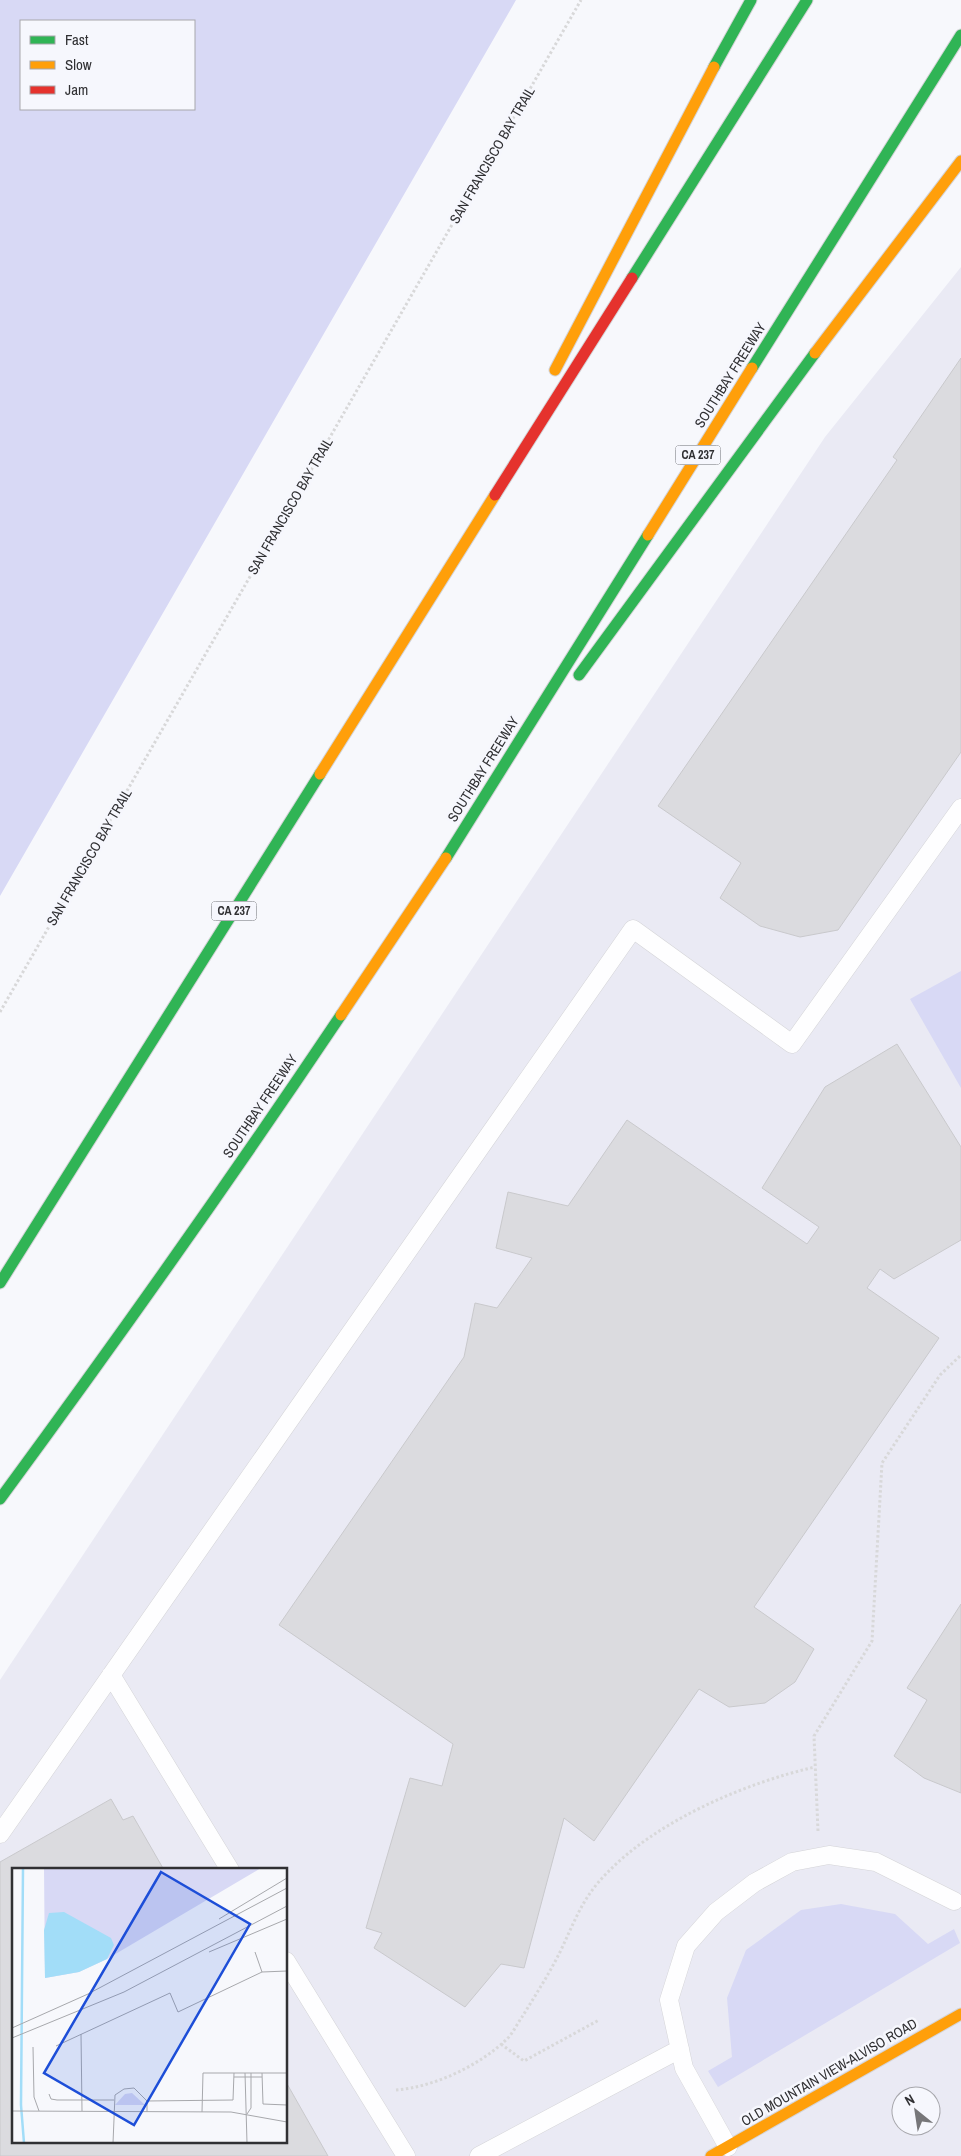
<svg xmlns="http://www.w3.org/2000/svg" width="961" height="2156" font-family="'Archivo Narrow',sans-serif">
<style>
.built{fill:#eaeaf4;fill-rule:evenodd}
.green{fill:#d8d9f5;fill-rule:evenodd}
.building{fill:#dbdbdf;stroke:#c9c9cc}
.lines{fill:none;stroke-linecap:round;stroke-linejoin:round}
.lane-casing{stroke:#d4d4d7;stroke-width:19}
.fast-casing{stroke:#d4d4d7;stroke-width:13}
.slow-casing{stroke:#d4d4d7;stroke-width:13}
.jam-casing{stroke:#d4d4d7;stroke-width:13}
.path{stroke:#d8d8d9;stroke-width:3;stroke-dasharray:2.5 2.5;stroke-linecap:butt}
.lane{stroke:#fefeff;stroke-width:18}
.fast{stroke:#30b455;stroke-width:11}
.slow{stroke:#ff9f0a;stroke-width:11}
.jam{stroke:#e5322d;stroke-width:11}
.labels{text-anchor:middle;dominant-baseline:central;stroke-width:5;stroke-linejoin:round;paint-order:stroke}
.shield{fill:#f6f7fd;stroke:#6b6c70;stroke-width:1}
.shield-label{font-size:12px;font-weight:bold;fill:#303033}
.street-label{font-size:14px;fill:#303033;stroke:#f6f7fd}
.inset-river{fill:none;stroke:#a2ddf8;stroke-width:2.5}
.inset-road{fill:none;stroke:#a7a8ac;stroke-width:1}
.view{fill:#1d4ed8;fill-opacity:0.15;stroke:#1d4ed8;stroke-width:2.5}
.inset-edge{fill:none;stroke:#303033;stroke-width:2.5}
</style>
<rect width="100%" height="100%" fill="#f7f8fc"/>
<path class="built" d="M961,267V2156H0V1680L825,437ZM14,1870H286V2142H14ZM901,2096H931V2126H901Z"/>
<path class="green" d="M0,0H516L0,896ZM21,21H194V109H21Z
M961,971V1088L910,999Z
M841,1904L895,1914L928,1944L954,1929L960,1943L718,2087L708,2071L732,2057L727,1998L746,1950L801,1910Z"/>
<path class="building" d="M961,358V752L838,930L800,937L760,926L720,898L741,863L658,806L897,460L893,457Z
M897,1044L961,1147V1240L894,1279L880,1269L867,1288L939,1338L754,1607L814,1649L795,1682L765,1703L729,1707L699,1689L594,1841L564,1818L524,1968L501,1964L465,2007L374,1948L382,1933L366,1928L410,1778L442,1786L453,1744L279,1625L464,1357L475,1303L497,1308L532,1258L496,1248L508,1192L568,1206L627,1120L807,1244L819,1227L762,1188L825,1087Z
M961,1604V1793L924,1778L894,1756L927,1700L907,1688Z
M111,1799L123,1820L133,1816L164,1870H14V2142H286V2082L328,2156H0V1862Z"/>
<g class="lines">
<defs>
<path id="lane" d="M111,1675L230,1870
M0,1834L633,929L792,1044L961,808
M286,1961L406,2156
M728,2147L684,2068L669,2000L686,1946L716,1912L754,1883L792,1862L829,1855L876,1862L954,1901
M479,2156L680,2049"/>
<path id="fast" d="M714,67L751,0
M632,278L807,0
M752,368L961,35
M579,675L815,353
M446,858L648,535
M0,1283L320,774
M0,1499C117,1340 231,1179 341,1015"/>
<path id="slow" d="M815,353L961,161
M555,370L714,67
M648,535L752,368
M320,774L495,495
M341,1015L446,858
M711,2156L961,2014"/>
<path id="jam" d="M495,495L632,278"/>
</defs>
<use href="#lane" class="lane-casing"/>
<use href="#fast" class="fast-casing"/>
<use href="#slow" class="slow-casing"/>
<use href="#jam" class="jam-casing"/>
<path class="path" d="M0,1012L581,0
M818,1831L814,1736L872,1641L882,1463L940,1375L961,1355
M501,2044L524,2061L599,2020
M396,2090C434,2087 479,2066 507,2039C513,2033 517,2024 522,2017C535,1996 549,1974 560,1952C574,1923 582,1898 606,1874C656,1821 745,1783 815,1767"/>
<use href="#lane" class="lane"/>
<use href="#fast" class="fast"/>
<use href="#slow" class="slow"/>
<use href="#jam" class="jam"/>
</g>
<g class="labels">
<g class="shield">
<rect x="675.5" y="445.5" width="45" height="19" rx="4"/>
<rect x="211.5" y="901.5" width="45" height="19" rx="4"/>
</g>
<g class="shield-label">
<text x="698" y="455">CA 237</text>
<text x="234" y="911">CA 237</text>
</g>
<g class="street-label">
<text transform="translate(492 155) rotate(-60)">SAN FRANCISCO BAY TRAIL</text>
<text transform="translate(730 375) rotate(-58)">SOUTHBAY FREEWAY</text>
<text transform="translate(290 506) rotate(-60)">SAN FRANCISCO BAY TRAIL</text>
<text transform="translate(483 769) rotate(-58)">SOUTHBAY FREEWAY</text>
<text transform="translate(89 857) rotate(-60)">SAN FRANCISCO BAY TRAIL</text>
<text transform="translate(260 1106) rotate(-56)">SOUTHBAY FREEWAY</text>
<text transform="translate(829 2072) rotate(-30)">OLD MOUNTAIN VIEW-ALVISO ROAD</text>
</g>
</g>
<g transform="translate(12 1868)">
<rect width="275" height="275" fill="#f7f8fc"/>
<path d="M32,0H249L95,91L67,104L33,110ZM120,225L133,237H103L113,226Z" fill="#d8d9f5"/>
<path d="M52,44L99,70L102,77L95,91L67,104L33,110L32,62L37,45Z" fill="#a2ddf8"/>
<path class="inset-river" d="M11,0L9,237L12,275"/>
<path class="inset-road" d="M207,51L275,10M197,84L275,51M243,84L250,104M0,160L76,126L275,20M69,166L70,243M0,170L112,124L275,38M44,178L158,125L166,144L250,104L275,103M21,179L22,229L27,243M233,205L235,275M250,205L251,236L275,237M222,209H250M37,226L39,231L45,232H102M0,243L219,244L275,254M135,244V233L221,232L222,205M190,244L191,205H275M235,246L239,240V205M101,275L103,227L112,221L122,220L135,233"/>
<path class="view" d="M149,4L238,56L122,257L32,205Z"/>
<rect width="275" height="275" class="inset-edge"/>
</g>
<rect x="20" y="20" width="175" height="90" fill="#f6f7fd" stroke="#a7a7ac"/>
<rect x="30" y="36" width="25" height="8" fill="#30b455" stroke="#a7a7ac"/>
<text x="65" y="45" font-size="15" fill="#303033">Fast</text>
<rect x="30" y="61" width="25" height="8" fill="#ff9f0a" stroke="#a7a7ac"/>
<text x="65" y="70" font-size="15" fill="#303033">Slow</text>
<rect x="30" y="86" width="25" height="8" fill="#e5322d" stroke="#a7a7ac"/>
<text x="65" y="95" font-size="15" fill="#303033">Jam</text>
<g transform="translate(916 2111) rotate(330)"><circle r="24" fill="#f6f7fd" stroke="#a7a7ac"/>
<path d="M0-4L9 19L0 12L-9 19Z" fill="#767679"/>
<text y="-8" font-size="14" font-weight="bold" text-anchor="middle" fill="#303033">N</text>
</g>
</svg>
